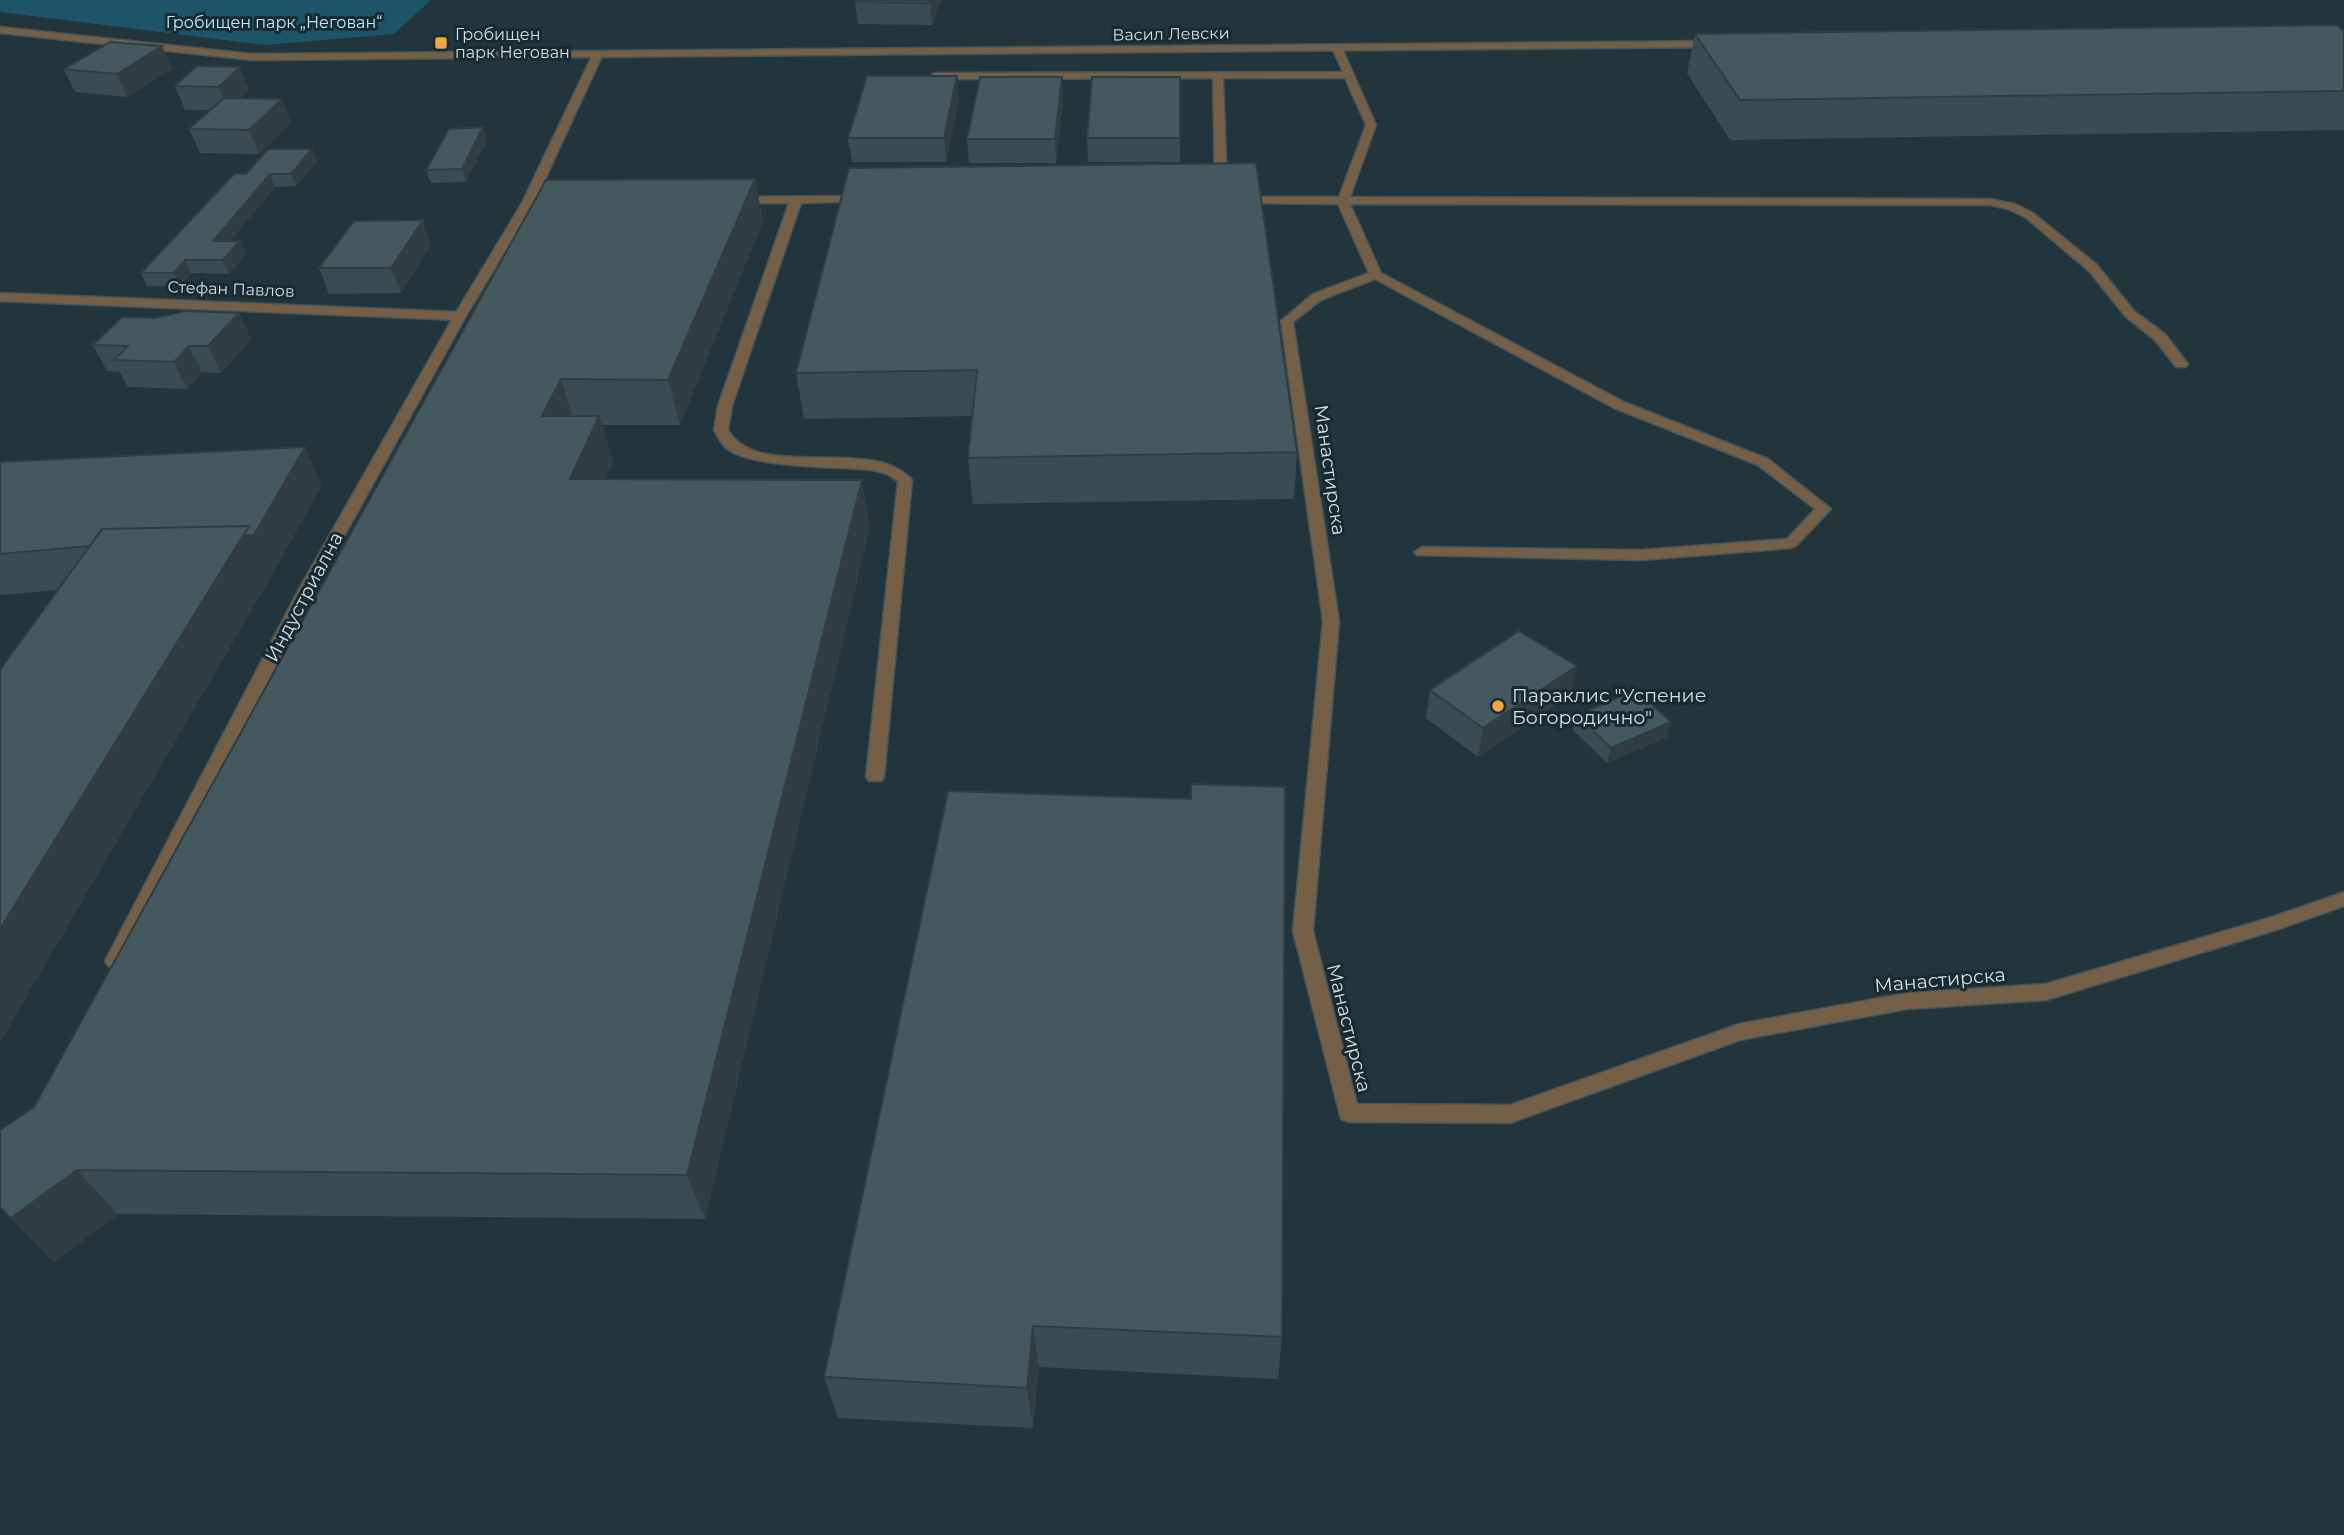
<svg xmlns="http://www.w3.org/2000/svg" width="2344" height="1535" font-family="Montserrat,sans-serif">
<style>
.green{fill:#1d5568}
.lines{fill:none;stroke-linecap:round;stroke-linejoin:round}
.service-casing{stroke:#42545a;stroke-width:3}
.minor-casing{stroke:#42545a;stroke-width:3}
.tertiary-casing{stroke:#42545a;stroke-width:3}
.service{fill:#756047;fill-rule:evenodd}
.minor{fill:#756047;fill-rule:evenodd}
.tertiary{fill:#756047;fill-rule:evenodd}
.wall{fill:#3a4c53}
.shaded-wall{fill:#303e43}
.building{fill:#445860;stroke:#303e43;stroke-width:2}
.poi-dot{fill:#f0a73e;stroke:#182b32;stroke-width:2.5}
.labels{text-anchor:middle;dominant-baseline:central;stroke-width:6;stroke-linejoin:round;paint-order:stroke}
.far-park-label{font-size:16px;fill:#bdebfd;stroke:#182b32}
.far-poi-label{font-size:16px;fill:#d3dfe3;stroke:#182b32;text-anchor:start}
.far-street-label{font-size:16px;fill:#d3dfe3;stroke:#182b32}
.street-label{font-size:19px;fill:#d3dfe3;stroke:#182b32}
.poi-label{font-size:19px;fill:#d3dfe3;stroke:#182b32;text-anchor:start}
</style>
<rect width="100%" height="100%" fill="#22353c"/>
<path class="green" d="M0,0H431L394,34L265,45L0,12Z"/>
<g class="lines">
<defs>
<path id="service" d="M1337,45L1342,48L1376,125L1350,197L1990,199L2015,204L2033,213L2097,265L2134,311L2165,334L2188,364L2186,367H2176L2155,340L2126,317L2089,271L2025,217L2008,209L1990,205L1350,204L1381,273L1624,402L1768,459L1831,509L1796,546L1791,548L1641,560L1417,555L1414,552L1422,547L1641,550L1787,539L1815,509L1758,465L1614,408L1375,279L1321,300L1293,322L1339,621L1313,931L1357,1104L1510,1105L1739,1024L1907,993L2046,984L2272,917L2344,892V906L2276,930L2046,1000L1907,1009L1740,1040L1510,1123L1349,1122L1341,1119L1293,931L1323,621L1281,321L1313,294L1369,273L1338,204L1238,203L1232,200L1238,197H1339L1366,125L1345,78H1223L1227,187L1221,190L1215,187L1213,78L935,79L930,76L935,73L1343,72L1332,48Z
M597,53L602,56L534,203L466,316L315,589L122,966L115,969L108,966L105,961L299,589L454,316L522,203L592,56Z
M864,196L868,197V201L801,203L732,406L728,430C760,483 871,434 912,480L884,777L881,781H869L866,777L898,481L887,474L872,470C838,466 752,469 726,448C721,444 718,436 714,430L718,406L789,203H734L728,200L734,197Z"/>
<path id="minor" d="M0,293L460,312L466,316L460,320L0,301Z"/>
<path id="tertiary" d="M0,27L252,54L1717,41L1722,44L1717,47L252,60L0,33Z"/>
</defs>
<use href="#service" class="service-casing"/>
<use href="#minor" class="minor-casing"/>
<use href="#tertiary" class="tertiary-casing"/>
<use href="#service" class="service"/>
<use href="#minor" class="minor"/>
<use href="#tertiary" class="tertiary"/>
</g>
<path class="wall" d="M855,0H941L932,25L858,24L855,2Z
M2344,31V130L1730,140L1687,73L1695,34Z
M162,46L172,69L127,97L75,92L64,69Z
M197,66L249,90L241,98L291,122L259,154L200,153L189,129L211,110H185L175,86Z
M1062,77L1063,100L1056,163H969L967,139Z
M1180,77V162H1088L1087,138Z
M959,99L946,162H852L848,138Z
M487,140L466,182L431,183L426,170Z
M312,149L317,162L296,186L275,187L230,241H240L246,254L229,274L191,273L180,286H147L141,273L246,174Z
M849,168L1297,452L1294,499L973,504L968,458L973,416L804,419L796,373Z
M755,179L763,221L680,425H602L613,462L605,479L870,527L705,1219L118,1214L54,1262L11,1218L34,1107L546,180Z
M431,245L401,293L329,294L319,268Z
M239,313L251,339L221,373L202,372L187,389L128,387L120,372L107,371L93,345L156,318Z
M0,462L322,485L273,573L0,1042V670L58,590L0,595Z
M1577,666L1571,694L1478,757L1426,718L1430,690Z
M1577,715L1667,737L1607,763L1573,730Z
M948,791L1282,1337L1278,1379L1039,1367L1033,1428L838,1418L824,1377Z"/>
<path class="shaded-wall" d="M931,0H941L932,25L930,3Z
M162,46L172,69L127,97L117,74Z
M240,67L249,90L228,110L219,87Z
M957,76L959,99L946,162L944,138Z
M1062,77L1063,100L1056,163L1055,139Z
M282,99L291,122L259,154L249,130Z
M483,127L487,140L466,182L462,169Z
M312,149L317,162L296,186L291,174Z
M270,174L275,187L219,254L213,241Z
M755,179L763,221L680,425L668,380Z
M423,220L431,245L401,293L391,268Z
M240,241L246,254L229,274L223,260Z
M185,260L191,273L180,286L174,273Z
M239,313L251,339L221,373L208,346Z
M189,346L202,372L187,389L174,362Z
M561,379L575,425L542,416Z
M599,416L613,462L585,526L570,479Z
M305,447L322,485L273,573L0,1042V929L249,526Z
M862,480L870,527L705,1219L687,1175Z
M1577,666L1571,694L1478,757L1483,728Z
M1671,722L1667,737L1607,763L1611,748Z
M77,1170L118,1214L54,1262L11,1218Z
M1033,1326L1039,1367L1033,1428L1027,1388Z"/>
<path class="building" d="M855,0H931L930,3L855,2Z
M2336,25L2344,31V91L1740,100L1695,34Z
M110,42L162,46L117,74L64,69Z
M197,66L240,67L219,87L175,86Z
M867,76H957L944,138H848Z
M980,77H1062L1055,139H967Z
M1092,77H1180V138H1087Z
M224,98L282,99L249,130L189,129Z
M483,127L462,169L426,170L449,129Z
M268,149H312L291,174H270L213,241H240L223,260H185L174,273H141L234,174H246Z
M1256,163L1297,452L968,458L977,370L796,373L849,168Z
M755,179L668,380L561,379L542,416H599L570,479L862,480L687,1175L77,1170L11,1218L0,1207V1130L34,1107L546,180Z
M423,220L391,268H319L354,221Z
M185,311L239,313L208,346H189L174,362L114,360L128,346L93,345L122,317L156,318Z
M305,447L254,535H244L249,526L102,529L90,546L0,554V462Z
M249,526L0,929V670L102,529Z
M1519,631L1577,666L1483,728L1430,690Z
M1636,690L1671,722L1611,748L1577,715Z
M1191,784L1285,787L1282,1337L1033,1326L1027,1388L824,1377L948,791L1191,799Z"/>
<g class="poi-dot">
<rect x="434" y="36" width="14" height="14" rx="3.5"/>
<circle cx="1498" cy="706" r="7"/>
</g>
<g class="labels">
<g class="far-park-label">
<text x="274" y="22">Гробищен парк „Негован“</text>
</g>
<g class="far-poi-label">
<text x="455" y="34">Гробищен<tspan x="455" dy="18">парк Негован</tspan></text>
</g>
<g class="far-street-label">
<text transform="translate(1171 34) rotate(-1)">Васил Левски</text>
<text transform="translate(231 289) rotate(2)">Стефан Павлов</text>
</g>
<g class="street-label">
<text transform="translate(1330 470) rotate(82)">Манастирска</text>
<text transform="translate(304 597) rotate(-62)">Индустриална</text>
<text transform="translate(1940 980) rotate(-5)">Манастирска</text>
<text transform="translate(1349 1028) rotate(76)">Манастирска</text>
</g>
<g class="poi-label">
<text x="1512" y="695">Параклис "Успение<tspan x="1512" dy="22">Богородично"</tspan></text>
</g>
</g>
</svg>
